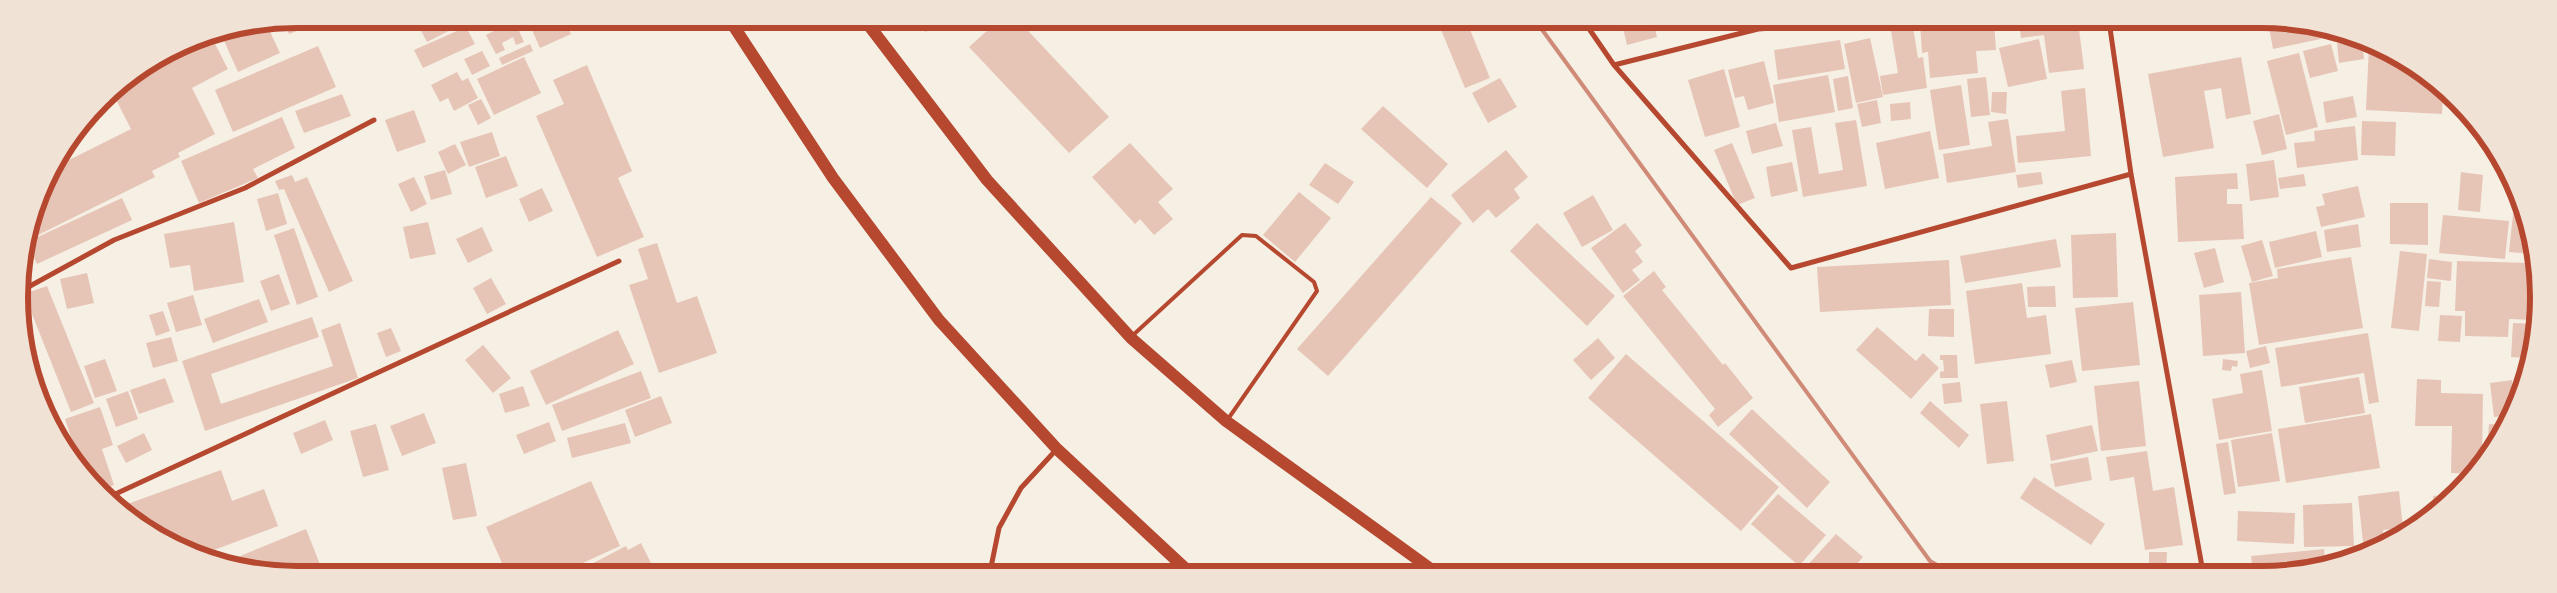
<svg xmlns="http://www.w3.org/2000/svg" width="2557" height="593" font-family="Raleway,sans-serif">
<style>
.building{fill:#e6c5b7}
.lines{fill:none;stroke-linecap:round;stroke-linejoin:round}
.service{stroke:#b5482f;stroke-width:4}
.minor{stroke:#b5482f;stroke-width:5}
.primary{stroke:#b5482f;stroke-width:12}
.rail{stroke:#cf8b77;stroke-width:4}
.rim{fill:none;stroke:#b5482f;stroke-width:6}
</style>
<rect width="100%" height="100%" fill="#f6efe4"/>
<path class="building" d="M296,19H329L289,34L284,21Z
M415,19H472L427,42Z
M505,19H514L524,42L516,45L513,37L502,43L505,50L496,54L486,35L507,24Z
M532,19H564L571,34L540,48L528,21Z
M919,20H952L925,32Z
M999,20H1018L1109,117L1069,153L969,47Z
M1437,20H1466L1490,78L1465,88Z
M1621,20H1653L1657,37L1627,45Z
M1672,20H1694V21L1673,27Z
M1948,21H1994L1996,50L1976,51L1978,73L1930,78L1928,52L1922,53L1920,23Z
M2019,21H2078L2084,69L2049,73L2044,35L2021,38Z
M2239,21H2265V24L2239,23Z
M2297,21L2335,34V36L2273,49L2269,27Z
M267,25L280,53L238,72L221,34Z
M466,27L475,44L423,68L414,50Z
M1913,27L1918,58L1923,57L1927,88L1883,95L1880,76L1898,73L1891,31Z
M211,36L228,69L192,88L215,134L178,153L180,157L152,171L155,177L30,239L48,173L51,169L131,129L111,90L113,88L190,40Z
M1870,38L1883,97L1856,103L1844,44Z
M2039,39L2047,79L2008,87L1999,48Z
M1840,40L1845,69L1778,80L1774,50Z
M2354,41L2362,43L2364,59L2339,63L2337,43Z
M530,44L533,51L502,65L499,58Z
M2331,44L2338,71L2310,78L2303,51Z
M318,46L336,87L233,132L215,90Z
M2369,46L2400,56L2443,94L2442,114L2366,110Z
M482,51L490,66L472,75L464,59Z
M2299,53L2318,127L2286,135L2267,61Z
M524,57L541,93L494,115L477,79Z
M2241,57L2251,114L2226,119L2221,88L2204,91L2214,148L2163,157L2148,74Z
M1764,61L1774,103L1748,110L1744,96L1735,98L1728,70Z
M587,65L632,171L618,178L644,237L597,257L536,116L564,104L553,80Z
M1724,69L1740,127L1705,137L1688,80Z
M457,72L462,81L468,78L478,98L454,111L448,98L440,102L431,85Z
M1828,75L1835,112L1779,122L1773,85Z
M1848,76L1853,108L1838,111L1833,79Z
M1986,77L1990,115L1971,117L1967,79Z
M1500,78L1517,107L1488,123L1472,93Z
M1961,85L1970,145L1939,150L1930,90Z
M2085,88L2091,156L2018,163L2016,136L2065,131L2061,91Z
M1992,92H2007L2006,114L1991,112Z
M342,94L351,116L304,133L295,111Z
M2353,96L2357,117L2326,123L2323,102Z
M481,99L491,118L478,125L468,105Z
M1877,100L1881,123L1862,127L1857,104Z
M1910,102L1911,119L1891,121L1890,104Z
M1383,106L1448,164L1427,188L1361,129Z
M414,110L426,142L397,152L385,120Z
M2279,114L2287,149L2262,155L2253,121Z
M282,117L295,148L253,169L258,178L199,203L181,161Z
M2008,119L2016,172L1947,183L1943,154L1992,146L1988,122Z
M1856,120L1867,186L1803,197L1792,130L1811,127L1819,174L1843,170L1835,123Z
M2362,121L2396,122L2395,156L2361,155Z
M1776,123L1783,146L1752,154L1746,131Z
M2355,126L2358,160L2297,168L2294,143L2315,141L2314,131Z
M1930,131L1939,178L1885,189L1876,143Z
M492,132L500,156L469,167L460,142Z
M1130,143L1173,189L1158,202L1173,219L1154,235L1140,219L1135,224L1092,177Z
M1732,143L1755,198L1737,205L1714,150Z
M455,144L466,165L448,174L438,152Z
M1506,150L1528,177L1514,189L1520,198L1496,218L1488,209L1473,223L1451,195Z
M506,156L518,186L486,198L475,167Z
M2274,160L2279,197L2250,201L2246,164Z
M1792,162L1798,191L1771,197L1766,167Z
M1325,163L1354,182L1338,204L1309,185Z
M445,170L452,194L431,200L424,176Z
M2041,172L2043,184L2018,188L2016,175Z
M2461,172L2483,175L2480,212L2458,210Z
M2237,173L2238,189H2227V204H2242L2244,239L2178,242L2175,177Z
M2304,174L2306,186L2280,189L2278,178Z
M292,175L295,182L307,177L353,281L329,292L284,189L279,190L275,181Z
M414,177L427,204L411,212L398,184Z
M2358,186L2365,217L2321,227L2316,207L2325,205L2322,194Z
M542,188L553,211L529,222L519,199Z
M1299,192L1331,218L1295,262L1263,235Z
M278,193L287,224L266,231L257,199Z
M1593,195L1613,230L1582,247L1563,213Z
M2515,196L2529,225L2531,254L2509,252Z
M1431,197L1462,223L1328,376L1297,349Z
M122,198L132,220L37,264L28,245L29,241Z
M2390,203H2428V245L2390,244Z
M2443,215L2509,221L2505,259L2439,253Z
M234,222L244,282L194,291L190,265L170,268L164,234Z
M428,222L436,254L410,259L403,227Z
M1537,223L1615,296L1587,326L1510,251Z
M1625,223L1642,245L1635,251L1643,262L1632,270L1640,280L1623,293L1591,248Z
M2358,224L2361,247L2327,252L2324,230Z
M482,227L493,251L468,263L456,239Z
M294,228L318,297L297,305L274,235Z
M2316,231L2322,257L2275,268L2269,242Z
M2116,233L2118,297L2073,298L2071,235Z
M2056,239L2061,267L1965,283L1960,256Z
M2262,240L2273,276L2252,282L2241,246Z
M657,243L677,303L697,296L717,353L659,373L629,285L648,279L638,249Z
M2215,248L2224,282L2204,288L2194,253Z
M2400,251L2427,254L2419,331L2391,328Z
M2351,257L2363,328L2259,345L2249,283L2278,278L2277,269Z
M2429,259L2452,262L2451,281L2427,278Z
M1949,260L1951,305L1820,312L1817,267Z
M2457,261L2531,263L2535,320L2509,319L2508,337L2465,336V311H2455Z
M1654,271L1666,287L1662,290L1723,365L1725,363L1753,398L1718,427L1709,415L1715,409L1623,296Z
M87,273L94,303L67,309L60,279Z
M279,274L290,304L271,311L260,281Z
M491,278L506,304L487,314L473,288Z
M2427,281L2441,282L2439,307L2425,306Z
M2022,283L2027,318L2046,315L2051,354L1975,364L1966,291Z
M47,286L94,403L71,412L24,294Z
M2055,286L2056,307H2028L2027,287Z
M2241,292L2245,353L2203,356L2199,295Z
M193,295L202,325L176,332L167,303Z
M259,299L268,322L213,343L204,319Z
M2133,302L2140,365L2082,371L2075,308Z
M1929,309H1954V337L1928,336Z
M163,311L170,331L156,336L149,315Z
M2440,315L2462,316L2460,342L2438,341Z
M312,317L319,337L211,374L221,404L333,366L321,330L340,323L358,378L205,431L182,361Z
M2513,323L2535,324L2536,333L2528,358L2511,357Z
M1877,327L1916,361L1923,353L1939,368L1911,399L1856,350Z
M391,328L401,351L386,357L377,333Z
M618,330L634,364L546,405L530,371Z
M2368,333L2379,402L2369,404L2364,373L2281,387L2275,348Z
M171,337L178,361L153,368L146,343Z
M1598,338L1615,358L1591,380L1573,360Z
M483,345L511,378L493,393L465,360Z
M2266,346L2270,363L2250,368L2246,351Z
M1626,354L1779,487L1741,531L1588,398Z
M1940,355H1957L1958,378H1940V372L1944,371L1943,360H1940Z
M105,359L117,391L95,398L84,366Z
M2223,359L2238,361L2237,367L2232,366L2231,371L2222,370Z
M2072,360L2077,382L2050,388L2045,365Z
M2523,360H2528L2523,377L2522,376Z
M2262,370L2272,431L2219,440L2212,399L2243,393L2240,374Z
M641,371L651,398L562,431L552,405Z
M2359,377L2365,413L2305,423L2299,387Z
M165,378L174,402L139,414L130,390Z
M2417,379L2441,380V393L2483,394L2482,458L2471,474L2451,473L2452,426H2415Z
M2512,380L2515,401L2511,415L2494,417L2490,383Z
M2139,381L2146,446L2101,451L2094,386Z
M1960,382L1962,402L1944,404L1942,384Z
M523,386L530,406L505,413L499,394Z
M128,391L138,419L116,427L106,399Z
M661,396L672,423L635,437L625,410Z
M1930,401L1969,435L1959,448L1920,413Z
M2007,401L2014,461L1987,464L1980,404Z
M100,407L113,445L102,449L114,485L103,489L82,471L65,419Z
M1752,409L1830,482L1807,508L1729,434Z
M424,413L436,443L402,456L390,426Z
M2371,414L2380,468L2286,483L2278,429Z
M325,420L333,440L301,454L293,433Z
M549,422L556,441L524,454L516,435Z
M625,423L631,443L572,458L567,438Z
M376,424L389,470L363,477L350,431Z
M2489,424L2505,425L2498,436H2488Z
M2092,425L2098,451L2051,461L2046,435Z
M144,433L152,450L126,463L117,446Z
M2272,433L2280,481L2238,487L2231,440Z
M2228,442L2236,493L2224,495L2216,444Z
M2147,451L2153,491L2174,487L2183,545L2145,550L2134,477L2110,481L2106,457Z
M2088,457L2092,480L2055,487L2050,464Z
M466,463L477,516L453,520L442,468Z
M221,470L232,501L264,489L278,526L206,553L157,537L122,506Z
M2034,477L2105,524L2091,545L2020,498Z
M591,481L620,546L563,572H506L486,527Z
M2399,491L2403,528L2383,530L2384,545L2364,551L2358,496Z
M1778,494L1826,535L1799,566L1751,524Z
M2455,494L2436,508L2434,510L2433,496Z
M2352,503L2354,546L2304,547L2303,505Z
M2238,511L2295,513L2294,544L2237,541Z
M306,529L323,572H260L228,561Z
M1836,534L1863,557L1850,572H1808L1804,569Z
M641,543L655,571L653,572H576L626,546L628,550Z
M2324,549L2325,563L2296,572H2253L2251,556Z
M2149,552H2167L2166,572H2149Z"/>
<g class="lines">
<path class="service" d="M1132,336L1242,235L1256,236L1314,282L1317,291L1228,419"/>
<path class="minor" d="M1583,20L1614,65L1791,268L2131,174
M2109,21L2131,174L2203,572
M1614,65L1758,29L1866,21
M21,291L114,240L245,188L374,120
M111,496L619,261
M990,572L999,528L1021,488L1056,450"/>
<path class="primary" d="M729,19L833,178L939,320L1057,449L1189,572
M864,19L987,180L1131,338L1226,421L1435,572"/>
<path class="rail" d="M1535,20L1930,561L1949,572"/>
</g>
<path d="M0 0H2557V593H0ZM297 28H2261A269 269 0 0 1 2530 297V297A269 269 0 0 1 2261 566H297A269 269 0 0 1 28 297V297A269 269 0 0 1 297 28Z" fill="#f1e2d6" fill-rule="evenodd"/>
<path class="rim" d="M297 28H2261A269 269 0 0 1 2530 297V297A269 269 0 0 1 2261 566H297A269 269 0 0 1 28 297V297A269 269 0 0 1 297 28Z"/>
</svg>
